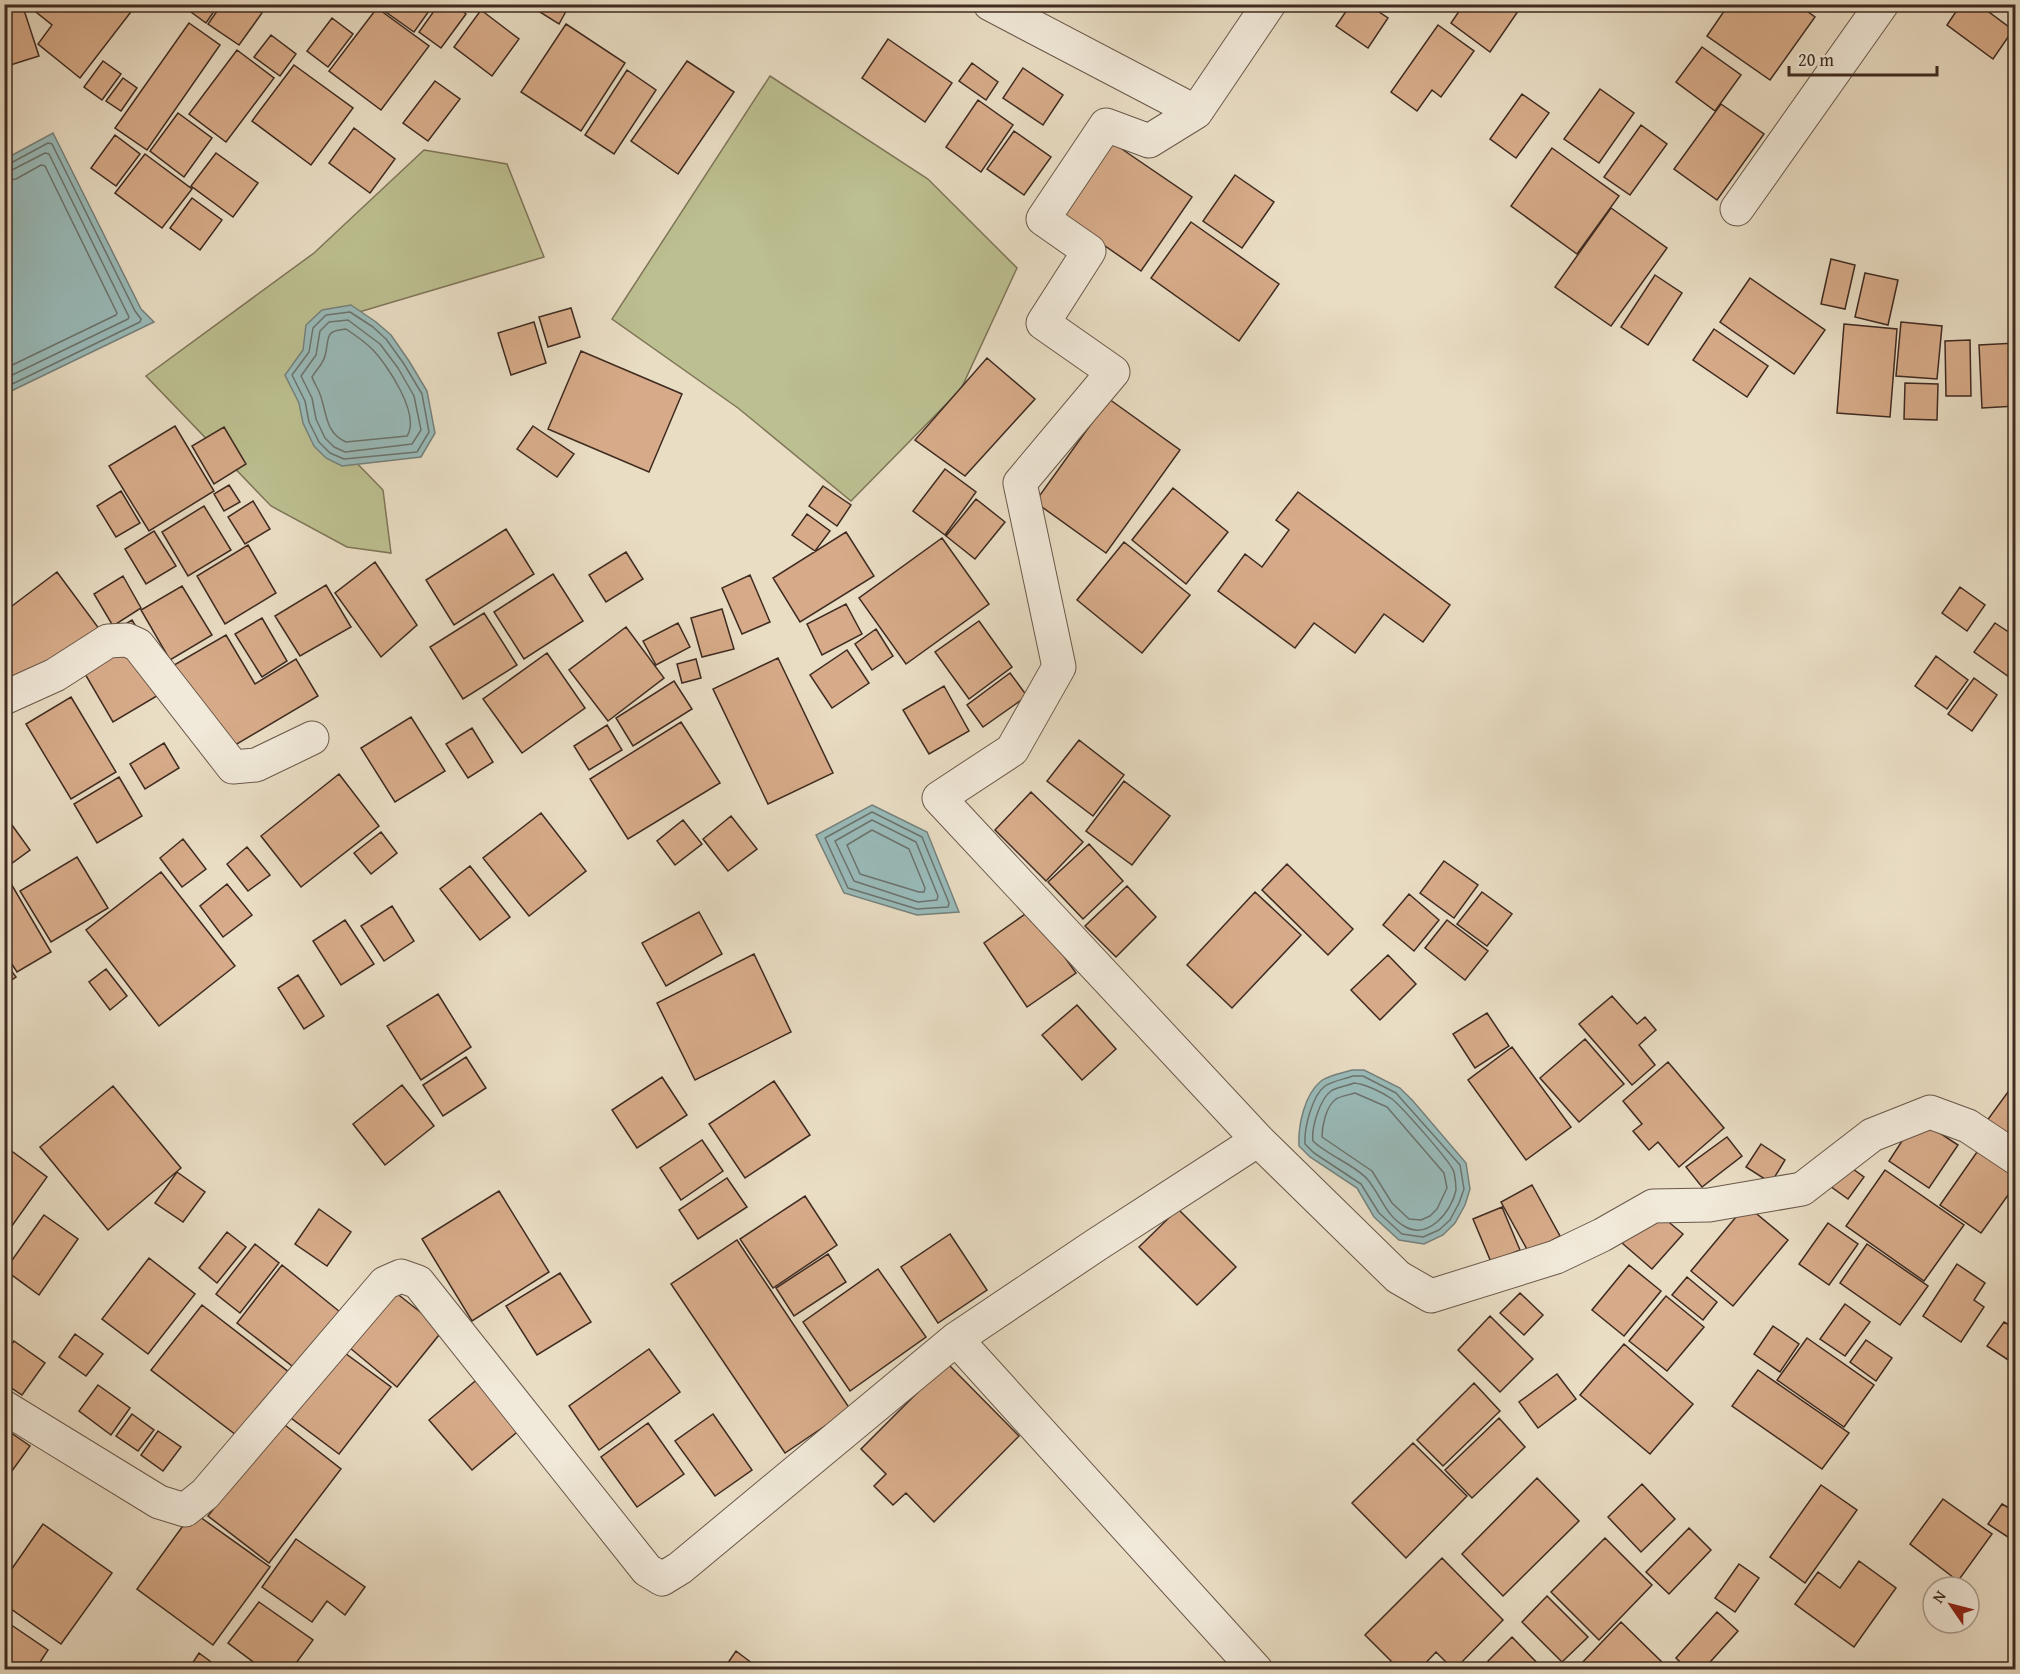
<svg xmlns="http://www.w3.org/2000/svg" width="2020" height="1674" font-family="'Gentium Book Plus',serif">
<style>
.green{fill:#bcbf90;stroke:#7e7558;stroke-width:1.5}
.water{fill:#99bbba;stroke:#75817d;stroke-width:1.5}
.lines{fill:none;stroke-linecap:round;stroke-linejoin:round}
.shore{stroke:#6c736e;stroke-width:1.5}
.building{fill:#d7ab89;stroke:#3f2b21;stroke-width:1.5}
.minor-casing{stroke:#6a584a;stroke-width:35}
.minor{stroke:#f1e9d9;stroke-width:33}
</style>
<rect width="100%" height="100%" fill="#e9ddc4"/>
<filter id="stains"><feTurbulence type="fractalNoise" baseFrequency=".00333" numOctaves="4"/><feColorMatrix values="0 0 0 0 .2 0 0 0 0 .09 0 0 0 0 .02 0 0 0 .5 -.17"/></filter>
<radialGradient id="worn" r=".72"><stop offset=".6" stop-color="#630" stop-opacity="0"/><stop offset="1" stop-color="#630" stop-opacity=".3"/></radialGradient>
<path class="green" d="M770,76L928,179L1017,268L961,389L851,501L738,408L612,319Z
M424,150L507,164L544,257L322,323L308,413L383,490L391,553L347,547L271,506L146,376L314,253Z"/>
<path class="water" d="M53,133L141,309L154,322L5,394V159Z
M351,305L376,322L391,335L409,361L427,391L435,433L421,457L342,466L326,458L314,446L303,423L299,403L285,375L303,350L306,325L322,310Z
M872,805L927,832L959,912L917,915L844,893L816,835Z
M1352,1070H1364L1400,1088L1413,1101L1466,1163L1470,1189L1465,1205L1455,1223L1443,1235L1424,1244L1399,1240L1374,1217L1357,1188L1310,1157L1299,1146C1298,1126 1304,1095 1321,1081C1329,1075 1343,1073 1352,1070Z"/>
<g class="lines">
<path class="shore" d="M4,164H9L48,143L52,144L135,311L141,319L140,322L4,388
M4,172L12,170L45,153L49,154L129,317L128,319L4,379
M4,181L16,179L41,165L45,166L117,313L116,315L4,369
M350,312L373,327L386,339L404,364L422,394L429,432L417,452L344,459L330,453L319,442L309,422L305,401L292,375L309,352L313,328L326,315Z
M348,320L380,344L398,368L414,396L421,430L412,444L345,452L334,447L325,438L316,419L312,398L301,376L316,355L320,331L329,322Z
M346,329C355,335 364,341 372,349C387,364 421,415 407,436L346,442C325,433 327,413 320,394C318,388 314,383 312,377C316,370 323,364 325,356C330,338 323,331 346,329Z
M872,812L922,837L949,903L948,907L917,909L848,888L825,838Z
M872,820L916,842L938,896L937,900L918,902L854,881L835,841Z
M872,830L909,849L925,888L924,892H919L860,874L847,845Z
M1353,1076H1363L1396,1093L1460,1165L1464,1189L1459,1203L1450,1220L1439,1230L1423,1237L1402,1234L1379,1213L1361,1184L1314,1153L1305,1144C1304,1128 1312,1096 1325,1086C1332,1081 1345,1079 1353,1076Z
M1354,1083C1365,1084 1382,1092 1392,1099C1401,1106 1451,1162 1454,1172C1455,1177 1456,1185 1456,1190C1452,1211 1428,1241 1404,1226C1386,1216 1381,1196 1368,1180C1357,1166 1327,1155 1313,1141C1311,1128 1320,1099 1331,1091C1337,1087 1347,1086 1354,1083Z
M1355,1093L1387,1107L1444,1173L1447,1188L1437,1209L1430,1216L1421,1220L1409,1219L1392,1203L1372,1171L1322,1137C1322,1126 1326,1106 1336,1099C1341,1096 1349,1095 1355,1093Z"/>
</g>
<path class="building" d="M26,4H137L80,78L38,44L52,25Z
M180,4H219L206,23Z
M222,4H249L262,13L239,45L208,24Z
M387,4H434L414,32L383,10Z
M439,4H454L466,14L441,48L419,32Z
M527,4H570L559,24Z
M1351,4H1367L1388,18L1368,48L1336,26Z
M1464,4H1523L1490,52L1451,23Z
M1729,4H1797L1815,17L1770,80L1707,36Z
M1961,4H1978L2013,30L1993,59L1947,25Z
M23,7L39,56L4,67V13Z
M377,8L429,46L381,110L329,71Z
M481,10L519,39L492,76L454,47Z
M332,18L353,34L328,67L307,51Z
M189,23L220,45L147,150L115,128Z
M566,24L625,63L581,131L521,92Z
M1438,25L1474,51L1441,97L1432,90L1417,111L1391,92Z
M271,35L296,54L280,76L254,57Z
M888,39L952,83L925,122L862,78Z
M1702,47L1741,75L1715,111L1676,82Z
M237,50L274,78L226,142L189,114Z
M103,61L121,74L102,100L84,87Z
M687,61L734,92L678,174L631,141Z
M972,63L998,82L986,100L959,81Z
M294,65L353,108L311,165L252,121Z
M1023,68L1063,95L1043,125L1003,98Z
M627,70L656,90L614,154L585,135Z
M123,78L137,88L121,111L106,101Z
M435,81L460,99L428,141L403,123Z
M1600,89L1634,113L1599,163L1564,139Z
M1522,94L1549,113L1516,158L1490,139Z
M978,100L1013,125L981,172L946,147Z
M1721,104L1764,134L1717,200L1674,169Z
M178,113L212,138L184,177L150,151Z
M1641,125L1667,144L1630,195L1604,177Z
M354,128L395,159L370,193L329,163Z
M1014,131L1051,157L1024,195L987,169Z
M115,135L140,154L116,186L91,168Z
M1113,143L1192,197L1141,271L1062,216Z
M1552,148L1619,196L1577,254L1511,206Z
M216,153L258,183L233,217L191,186Z
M145,154L192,189L162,228L115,193Z
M1235,175L1274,202L1242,248L1203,221Z
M192,198L222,220L200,250L170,228Z
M1611,208L1667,248L1611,326L1555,287Z
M1191,222L1279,284L1239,341L1151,278Z
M1831,259L1855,265L1845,309L1821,304Z
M1865,273L1898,280L1888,325L1855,317Z
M1655,275L1682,293L1648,345L1621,327Z
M1750,278L1825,330L1794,374L1720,322Z
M571,308L580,337L548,347L539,317Z
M534,322L546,363L511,375L498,333Z
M1901,322L1942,326L1937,379L1896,376Z
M1844,324L1897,329L1890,417L1837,413Z
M1714,329L1768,366L1747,397L1693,360Z
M1970,340L1971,396H1946L1945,341Z
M2016,343V406L1982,408L1979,345Z
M581,351L682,394L649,472L548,429Z
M987,358L1035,399L965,476L915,440Z
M1905,383L1938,384L1937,420L1904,419Z
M1109,399L1180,450L1106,553L1035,502Z
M175,426L214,491L149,531L109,466Z
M533,426L574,454L557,477L517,449Z
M224,427L246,464L214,484L192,446Z
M945,469L976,492L945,535L913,511Z
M229,485L240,502L224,511L214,494Z
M823,486L851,505L837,526L809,506Z
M1173,488L1228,532L1186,584L1132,540Z
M121,491L140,523L116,537L97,506Z
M1298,492L1450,605L1423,642L1384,614L1355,653L1314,623L1295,648L1218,591L1245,554L1262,567L1289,530L1276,520Z
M976,499L1005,522L975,559L946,536Z
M253,501L270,529L245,544L228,517Z
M204,506L231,550L188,576L162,532Z
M807,514L830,531L815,551L792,535Z
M506,529L534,574L454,625L426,580Z
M154,531L176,566L146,584L125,549Z
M846,532L874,576L800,622L773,578Z
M942,538L989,604L906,664L859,598Z
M1124,542L1190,595L1142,653L1077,600Z
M248,545L276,593L225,624L197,576Z
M626,552L643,579L606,602L589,575Z
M375,562L417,625L381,657L335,593Z
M57,572L100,630L4,702V612Z
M553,574L583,621L524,659L494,612Z
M750,575L770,622L742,634L722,588Z
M123,576L141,608L113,626L94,594Z
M326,585L351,627L300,656L275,616Z
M182,586L212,635L170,660L141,610Z
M1960,587L1985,605L1967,631L1942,613Z
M846,604L862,634L822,655L807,624Z
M722,609L734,649L702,657L691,618Z
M484,613L517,665L463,699L430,647Z
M262,618L287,661L262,677L235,634Z
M132,620L172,687L113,722L74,655Z
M979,621L1012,667L969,699L935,652Z
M678,623L690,647L656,665L643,641Z
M1995,623L2016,637V675L2012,679L1974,652Z
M626,627L664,678L608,721L569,670Z
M876,629L893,656L872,670L855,644Z
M226,635L255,684L296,659L318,696L220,754L169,668Z
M847,650L869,683L832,708L810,675Z
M547,653L585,708L522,753L483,699Z
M1936,656L1968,680L1947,709L1915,686Z
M778,658L833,773L768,804L713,689Z
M696,659L701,678L682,683L677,664Z
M1010,673L1027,696L983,727L967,705Z
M1974,678L1997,695L1972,731L1948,714Z
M674,681L692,709L633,746L616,718Z
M944,686L969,731L929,754L903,710Z
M71,697L116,772L71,799L26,724Z
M411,717L445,771L395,802L361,748Z
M681,722L720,783L628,839L590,779Z
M607,725L622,750L589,770L574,746Z
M472,728L493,762L468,778L446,744Z
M1079,740L1124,775L1093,816L1047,781Z
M164,743L179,768L145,789L130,764Z
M339,774L379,826L301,887L261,836Z
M119,777L142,816L97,843L74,804Z
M1124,781L1170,816L1132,865L1086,831Z
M1031,792L1083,842L1046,881L995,830Z
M541,813L586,871L529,916L483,858Z
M4,814L30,850L4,869Z
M731,816L757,849L728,871L703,839Z
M683,820L702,844L675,865L657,841Z
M381,832L397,853L371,874L354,853Z
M183,839L206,869L182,887L160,858Z
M1089,844L1123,881L1083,919L1048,882Z
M247,847L270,875L248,891L227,864Z
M77,857L108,908L51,942L20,891Z
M1444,861L1478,885L1454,918L1420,893Z
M1287,864L1353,929L1328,955L1262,890Z
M470,866L510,917L480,940L440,889Z
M161,872L235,966L159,1026L86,930Z
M4,875H6L51,952L17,972L4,952Z
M227,884L252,915L223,937L200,906Z
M1127,886L1156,917L1116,957L1085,926Z
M1255,892L1301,935L1232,1008L1187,965Z
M1482,892L1512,914L1487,946L1457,924Z
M1409,894L1439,920L1414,951L1383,925Z
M392,906L414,941L384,961L361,926Z
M1031,910L1076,973L1027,1007L984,943Z
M699,912L722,954L666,986L642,943Z
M345,920L374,964L341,985L313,941Z
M1447,920L1488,951L1465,980L1425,948Z
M754,954L791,1032L695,1080L657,1003Z
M1388,955L1416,984L1380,1020L1351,990Z
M4,961L16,977L4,985Z
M106,969L127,996L110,1010L89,982Z
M298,975L324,1016L304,1029L278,988Z
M438,994L471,1047L421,1080L387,1026Z
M1612,996L1637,1024L1645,1017L1656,1030L1639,1045L1655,1065L1632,1085L1579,1024Z
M1077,1005L1116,1049L1082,1080L1042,1035Z
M1487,1013L1509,1046L1475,1068L1453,1034Z
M1585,1039L1624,1084L1579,1122L1540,1078Z
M1512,1047L1571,1127L1526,1160L1468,1080Z
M466,1057L486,1088L443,1116L423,1085Z
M1668,1062L1724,1128L1679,1167L1658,1142L1649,1150L1633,1131L1642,1124L1623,1101Z
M662,1077L687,1115L637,1148L612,1110Z
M774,1081L810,1135L745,1178L709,1124Z
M2016,1081V1143L1986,1122Z
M402,1085L434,1126L385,1165L353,1124Z
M113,1086L181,1168L108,1230L40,1147Z
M1917,1118L1958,1145L1929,1188L1889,1161Z
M1727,1137L1742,1156L1702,1187L1686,1167Z
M702,1140L723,1171L681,1200L660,1168Z
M1984,1142L2016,1164V1184L1981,1233L1940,1205Z
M1761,1144L1785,1160L1771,1183L1746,1167Z
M6,1147L47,1177L4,1237V1149Z
M1846,1164L1864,1177L1848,1199L1830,1186Z
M1885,1170L1964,1225L1924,1281L1846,1226Z
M177,1172L205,1192L183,1222L155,1203Z
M727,1178L747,1207L698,1239L679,1210Z
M1532,1185L1560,1236L1529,1253L1501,1202Z
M499,1191L549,1272L472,1321L422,1239Z
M805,1196L837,1245L773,1288L740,1239Z
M1746,1205L1788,1240L1733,1306L1691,1271Z
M1502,1207L1520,1250L1491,1262L1473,1219Z
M1652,1208L1683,1234L1652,1269L1622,1243Z
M319,1209L351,1232L327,1266L295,1244Z
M1178,1209L1236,1267L1197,1305L1139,1247Z
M44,1215L78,1239L39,1295L5,1270Z
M1828,1223L1858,1244L1829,1285L1799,1264Z
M227,1232L246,1247L217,1283L199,1268Z
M950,1234L987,1290L938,1323L901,1267Z
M737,1240L850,1409L785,1453L671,1284Z
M255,1244L279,1263L240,1313L216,1294Z
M1867,1244L1928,1286L1900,1325L1840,1283Z
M828,1254L846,1282L794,1316L776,1288Z
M149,1258L195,1294L148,1354L102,1319Z
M1957,1264L1985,1283L1974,1300L1984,1307L1961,1342L1923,1316Z
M282,1265L345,1316L301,1373L237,1323Z
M1629,1265L1661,1291L1624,1336L1592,1310Z
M878,1269L926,1337L850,1391L803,1322Z
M560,1273L591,1322L537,1355L506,1306Z
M1687,1277L1717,1302L1703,1320L1672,1295Z
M2016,1290V1303L2010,1299Z
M395,1292L443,1330L397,1387L350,1348Z
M1520,1293L1543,1315L1524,1335L1500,1313Z
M1666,1296L1704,1327L1667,1371L1629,1341Z
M1845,1304L1870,1322L1845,1356L1820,1339Z
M202,1305L290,1373L240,1438L151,1370Z
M1490,1316L1533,1359L1500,1392L1458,1350Z
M2004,1322L2016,1329V1365L1987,1346Z
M1773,1326L1799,1344L1780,1372L1754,1354Z
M75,1334L103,1354L86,1376L59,1357Z
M1807,1338L1874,1385L1844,1427L1777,1380Z
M1866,1340L1892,1358L1876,1381L1850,1362Z
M14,1341L45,1363L22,1395L4,1383V1354Z
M1624,1344L1693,1404L1650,1454L1580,1395Z
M334,1345L391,1387L339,1454L283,1412Z
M649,1349L680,1392L599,1450L569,1406Z
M947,1363L1019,1436L934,1522L906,1493L893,1505L874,1486L886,1474L861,1449Z
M1758,1370L1849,1433L1822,1469L1732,1406Z
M1557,1374L1576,1399L1538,1428L1519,1402Z
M480,1377L522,1428L472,1470L429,1420Z
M1474,1383L1500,1411L1443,1466L1417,1440Z
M98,1385L130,1408L111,1435L79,1411Z
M132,1414L154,1430L138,1451L116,1436Z
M713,1414L752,1470L715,1496L675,1441Z
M1499,1418L1525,1447L1472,1498L1445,1470Z
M281,1422L341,1469L269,1563L208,1516Z
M648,1423L684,1474L637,1507L601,1457Z
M4,1428L30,1446L4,1482Z
M158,1431L181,1447L163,1471L141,1455Z
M1413,1443L1467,1496L1406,1558L1352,1503Z
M1537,1478L1579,1521L1503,1596L1462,1554Z
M1642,1484L1675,1519L1641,1552L1608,1517Z
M1821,1485L1857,1510L1805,1583L1770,1557Z
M1943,1499L1992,1534L1958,1581L1910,1544Z
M2002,1504L2016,1512V1533L2011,1539L1988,1524Z
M193,1512L270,1567L213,1645L137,1589Z
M43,1524L112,1573L61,1644L4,1604V1580Z
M1689,1528L1711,1550L1669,1594L1646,1572Z
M1605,1538L1652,1585L1599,1640L1551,1592Z
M296,1539L365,1587L345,1615L327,1601L312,1622L262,1587Z
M1442,1558L1503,1620L1454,1670L1436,1652L1419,1670H1400L1365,1635Z
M1859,1561L1896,1588L1854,1647L1795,1604L1818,1572L1840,1588Z
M1739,1564L1759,1578L1735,1612L1715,1598Z
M1547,1596L1588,1637L1562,1662L1522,1622Z
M259,1602L313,1640L291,1670H264L228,1643Z
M1717,1612L1738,1631L1703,1670H1688L1676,1658Z
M4,1620L48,1650L35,1670H4Z
M1621,1622L1668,1668L1667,1670H1581L1578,1667Z
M1512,1637L1544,1670H1496L1488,1661Z
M736,1651L761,1670H723Z
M199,1653L222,1670H188Z
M1970,1662L1978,1670H1963Z
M1478,1663L1484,1670H1471Z"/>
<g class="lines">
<defs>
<path id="minor" d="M990,4L1196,112L1149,141L1106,125L1043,219L1089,251L1043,323L1113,372L1020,483L1059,667L1012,750L939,798L1258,1140L1398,1277L1431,1296L1556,1257L1602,1235L1653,1206L1709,1205L1802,1189L1872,1135L1930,1112L1968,1126L2016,1158
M1196,112L1269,4
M1737,209L1882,4
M4,698L55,675L108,641L127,640L138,645L233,767L256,765L312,738
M4,1407L159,1502L185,1510L205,1494L385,1283L401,1276L418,1282L647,1570L662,1579L680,1568L956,1339
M1256,1670L956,1339L1096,1245L1258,1140"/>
</defs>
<use href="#minor" class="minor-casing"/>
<use href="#minor" class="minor"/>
</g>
<rect width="2020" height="1674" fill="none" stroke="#e9ddc4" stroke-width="24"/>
<rect x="6" y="6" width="2008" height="1662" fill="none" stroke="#3f2b21" stroke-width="3"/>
<rect x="12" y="12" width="1996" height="1650" fill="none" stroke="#3f2b21" stroke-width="1.5"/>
<g transform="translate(1951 1605) rotate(305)"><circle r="28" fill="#f1e9d9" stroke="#aa9d8f" stroke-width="1.5"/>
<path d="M0-4.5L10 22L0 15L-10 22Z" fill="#8f2418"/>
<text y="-9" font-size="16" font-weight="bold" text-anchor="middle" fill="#3f2b21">N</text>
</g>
<path d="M1789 66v9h148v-9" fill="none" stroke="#3f2b21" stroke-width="3"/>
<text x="1798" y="66" font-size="18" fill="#3f2b21" stroke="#f1e9d9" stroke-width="4.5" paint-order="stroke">20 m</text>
<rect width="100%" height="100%" filter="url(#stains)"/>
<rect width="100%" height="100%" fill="url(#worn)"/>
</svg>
